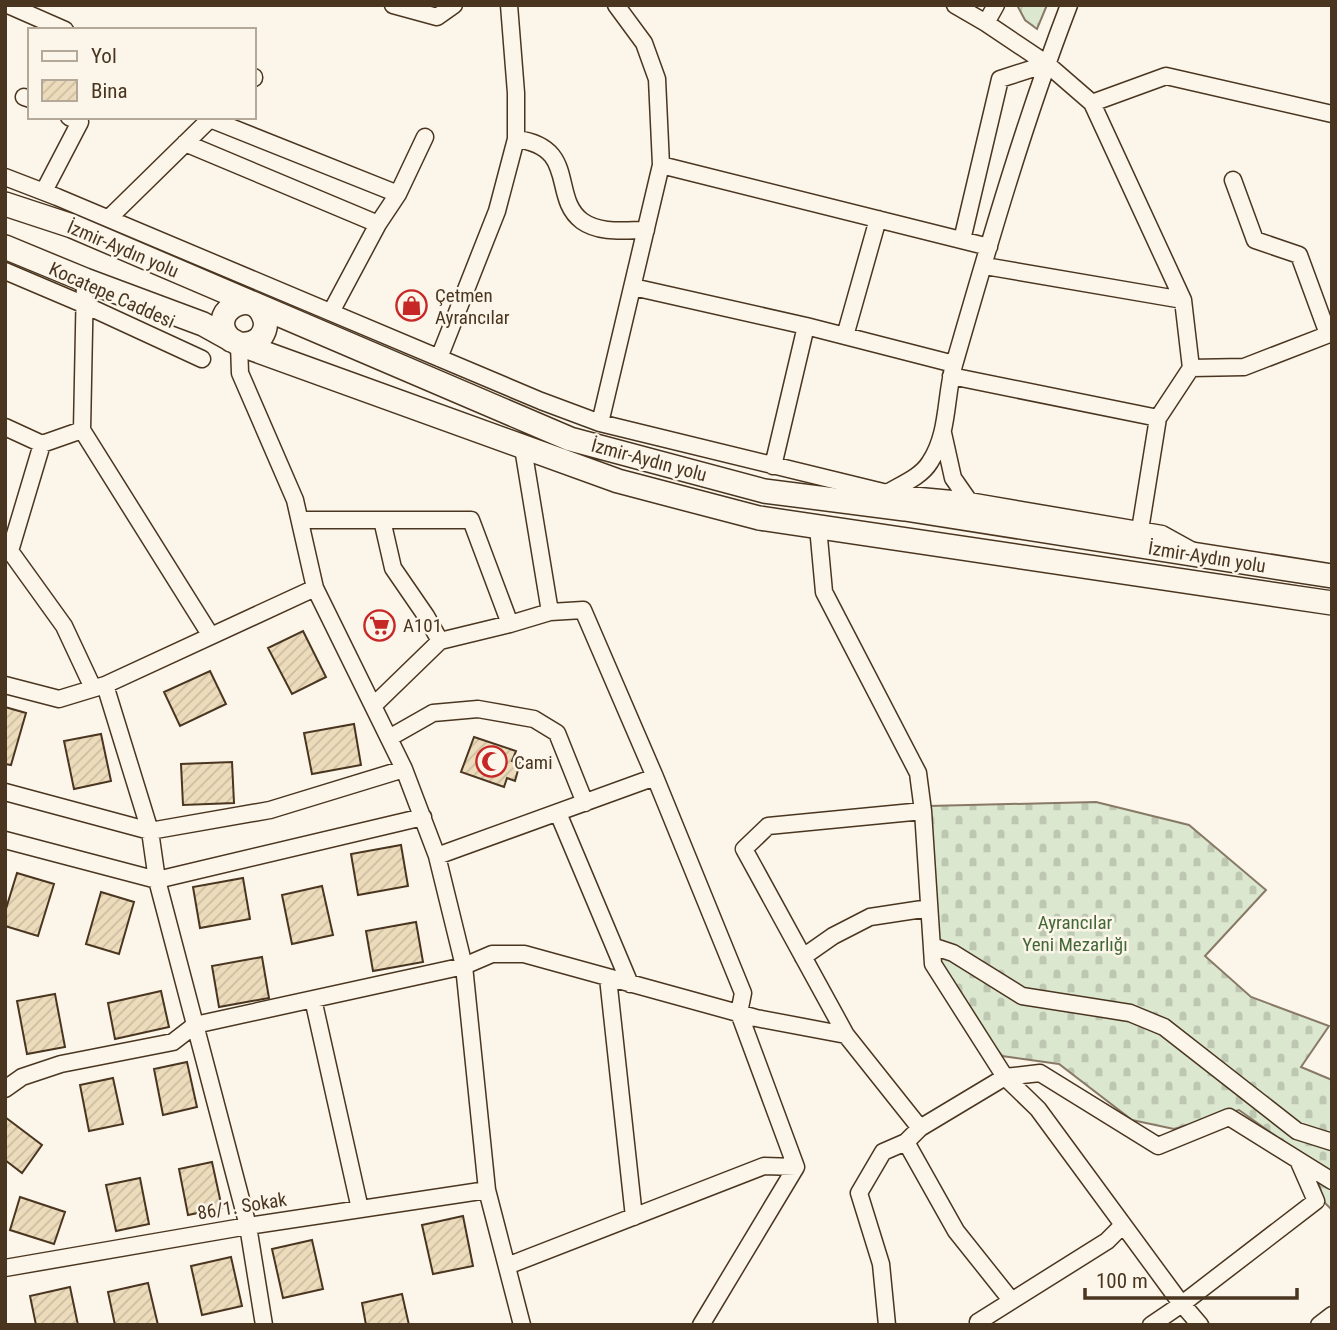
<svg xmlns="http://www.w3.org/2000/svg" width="1337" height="1330" font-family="'Roboto Condensed',sans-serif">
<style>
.cemetery{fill:url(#cemetery-stones);stroke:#887966;stroke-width:2}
.park{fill:url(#park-tufts);stroke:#887966;stroke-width:2}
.building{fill:url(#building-hatch);stroke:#4a3520;stroke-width:2}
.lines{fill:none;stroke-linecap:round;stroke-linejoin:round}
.minor-casing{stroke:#4a3520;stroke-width:19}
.highway-casing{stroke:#4a3520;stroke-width:26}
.minor{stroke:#fbf6e9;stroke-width:16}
.highway{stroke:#fbf6e9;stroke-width:23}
.labels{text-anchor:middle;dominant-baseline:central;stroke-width:5;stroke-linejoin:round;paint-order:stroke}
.street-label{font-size:19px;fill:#4a3520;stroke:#fbf6e9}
.poi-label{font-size:19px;fill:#4a3520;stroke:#fbf6e9;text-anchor:start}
.park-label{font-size:19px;fill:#436837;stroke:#fbf6e9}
</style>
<defs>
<pattern id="cemetery-stones" width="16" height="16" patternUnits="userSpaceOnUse" patternTransform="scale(1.75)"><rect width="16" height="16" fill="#dce7d0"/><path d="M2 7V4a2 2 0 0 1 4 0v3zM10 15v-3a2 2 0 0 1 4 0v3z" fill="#bec7b2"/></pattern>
<pattern id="park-tufts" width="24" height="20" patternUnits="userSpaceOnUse" patternTransform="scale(1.75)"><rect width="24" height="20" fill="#dce7d0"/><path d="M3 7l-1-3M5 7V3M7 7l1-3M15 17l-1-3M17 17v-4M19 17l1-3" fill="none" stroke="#bec7b2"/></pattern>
<pattern id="building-hatch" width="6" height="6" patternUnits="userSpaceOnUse" patternTransform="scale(1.75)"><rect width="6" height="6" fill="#ecdcbc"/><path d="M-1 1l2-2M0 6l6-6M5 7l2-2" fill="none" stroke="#ccbda1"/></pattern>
</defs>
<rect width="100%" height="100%" fill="#fbf6e9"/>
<path class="cemetery" d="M1096,802L1189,825L1266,890L1205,956L1251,997L1329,1026L1301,1067L1332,1080V1210L1325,1203L1311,1161L1239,1110L1174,1129L1132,1120L1059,1064L1002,1056C986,1035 962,1010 950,987C926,939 931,859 929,806Z"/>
<path class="park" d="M1017,5H1047L1037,29L1025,20Z"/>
<path class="building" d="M303,631L326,677L292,694L268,648Z
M210,671L226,704L180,726L164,692Z
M5,707L26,713L11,765L5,764Z
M354,724L361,765L312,774L304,733Z
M101,734L111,781L74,789L64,741Z
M474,737L516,751L512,761L520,763L515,781L507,778L504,787L461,772Z
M232,762L234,803L183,805L181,764Z
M401,845L408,886L358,895L351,854Z
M17,873L54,884L38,936L5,926V912Z
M243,878L250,919L200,928L193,887Z
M322,886L333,935L292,944L282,895Z
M101,892L134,902L119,954L86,944Z
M416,922L423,962L373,971L366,931Z
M262,957L269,998L219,1007L212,966Z
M161,991L169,1027L115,1039L108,1003Z
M55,994L65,1047L27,1054L17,1001Z
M187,1062L197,1107L163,1115L154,1069Z
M113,1078L123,1124L89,1131L80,1085Z
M5,1117L42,1145L22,1173L5,1160Z
M212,1162L222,1208L188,1215L179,1169Z
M140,1178L149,1224L116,1231L106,1185Z
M20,1197L65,1212L54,1244L10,1230Z
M463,1216L473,1266L433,1274L422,1225Z
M312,1240L323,1289L283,1298L272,1249Z
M231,1257L242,1306L202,1315L191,1266Z
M148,1283L158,1325H115L108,1292Z
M70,1287L78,1325H36L30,1296Z
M402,1294L409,1325H366L362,1303Z"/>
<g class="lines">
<defs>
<path id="minor" d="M8,5L65,30
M393,5L437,17L454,5
M955,5L986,23L1047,64L1092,103L1183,300L1191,368L1244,367L1332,333
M986,23L996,5
M254,77V78
M24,97L30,99
M1092,103L1166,76L1332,114
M205,117L398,194L378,224L331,312
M516,139C579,147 550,197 582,221C600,234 626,230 646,230
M185,143L378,224
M661,165L989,247
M5,177L57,197L541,401L600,423L887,493L963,500L1162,534L1191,550
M1233,180L1255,240L1299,255L1328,334
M44,191L80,122L69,117
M398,194L425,137
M109,218L212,117
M962,240L1000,79L1047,64
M985,266L1183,300
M5,271L85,305L202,359
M85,280L82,430L211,636
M633,287L806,326L954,364
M845,336L878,219
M239,344L240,373L295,500L315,588L404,769L437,856L464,966L487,1190L522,1325
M439,358L497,211L516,139V93L509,5
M951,376L1158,418
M600,423L661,165L657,79L644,43L616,5
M5,427L42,444
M82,430L42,444L10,551L64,626L93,688
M943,433L953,478L969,501
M773,466L806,326
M887,493C902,484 921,477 930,462C949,433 945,397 954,365C989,244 1024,122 1069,5
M302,520H471L510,624L550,612L523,448
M382,520L393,568L426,616L440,641
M818,527L824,592L918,773L923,811L933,964L1005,1077L1038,1109L1177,1298L1200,1325
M1140,530L1158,418L1191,368
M5,685L59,699L105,685L315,588
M105,685L150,831L157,880L248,1226L264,1325
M373,706L440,641L510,624
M389,738L433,713L478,709L534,719L557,733L585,803
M655,777L743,993L739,1013L796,1167L701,1325
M5,792L150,831L270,810L404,769
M558,813L630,984
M5,840L157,880L423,817
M437,856L655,777L583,610L550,612
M932,946L953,953L1022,996L1130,1013L1164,1027L1297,1131L1332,1142
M803,957L833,936L870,917L929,908
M608,978L634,1217
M313,999L360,1209
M5,1089L22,1077L61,1064L173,1042L195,1025L464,966L492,954H524L756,1018L846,1035
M920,1128L846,1035L744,849L768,826L923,811
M507,1266L764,1166L796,1167
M5,1268L248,1226L487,1190
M1011,1300L956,1231L906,1142L920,1128L1005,1077L1040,1073L1158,1146L1229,1117L1332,1181
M887,1325L881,1264L859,1193L883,1152L906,1142
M980,1325L978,1322L1107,1241L1123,1225
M1151,1325L1182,1304L1316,1201L1298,1160
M1319,1325L1332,1315"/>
<path id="highway" d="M5,204L72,226L570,439L764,491L905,509L1332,576
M5,247L85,280L203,324L239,344L618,481L759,518L1332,603
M231,340C203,314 253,284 264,317C267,324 265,332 260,338C254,344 247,345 239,344"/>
</defs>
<use href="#minor" class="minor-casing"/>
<use href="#highway" class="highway-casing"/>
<use href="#minor" class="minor"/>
<use href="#highway" class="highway"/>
</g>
<defs>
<symbol id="shop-ring" viewBox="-11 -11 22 22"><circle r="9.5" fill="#fbf6e9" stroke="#c62828" stroke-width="1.5"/><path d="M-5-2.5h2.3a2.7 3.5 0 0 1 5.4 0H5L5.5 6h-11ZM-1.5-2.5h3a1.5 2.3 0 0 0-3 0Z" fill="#c62828"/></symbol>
<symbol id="supermarket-ring" viewBox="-11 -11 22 22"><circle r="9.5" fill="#fbf6e9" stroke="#c62828" stroke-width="1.5"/><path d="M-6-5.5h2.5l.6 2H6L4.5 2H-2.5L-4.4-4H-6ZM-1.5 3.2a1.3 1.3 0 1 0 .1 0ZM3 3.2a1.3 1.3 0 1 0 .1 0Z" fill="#c62828"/></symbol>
<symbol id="mosque-ring" viewBox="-11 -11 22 22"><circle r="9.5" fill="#fbf6e9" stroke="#c62828" stroke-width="1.5"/><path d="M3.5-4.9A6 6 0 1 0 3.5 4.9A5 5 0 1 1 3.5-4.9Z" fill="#c62828"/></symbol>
</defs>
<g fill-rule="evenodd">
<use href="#shop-ring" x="394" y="288" width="35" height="35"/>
<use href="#supermarket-ring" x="362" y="608" width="35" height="35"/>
<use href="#mosque-ring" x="474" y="744" width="35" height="35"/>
</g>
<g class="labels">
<g class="street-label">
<text transform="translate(123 249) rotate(23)">İzmir-Aydın yolu</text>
<text transform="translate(112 295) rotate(24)">Kocatepe Caddesi</text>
<text transform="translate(649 460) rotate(15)">İzmir-Aydın yolu</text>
<text transform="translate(1207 557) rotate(9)">İzmir-Aydın yolu</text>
<text transform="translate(242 1206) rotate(-9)">86/1. Sokak</text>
</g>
<g class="poi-label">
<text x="435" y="295">Çetmen<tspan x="435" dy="22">Ayrancılar</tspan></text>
<text x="403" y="625">A101</text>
<text x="514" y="762">Cami</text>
</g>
<g class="park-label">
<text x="1075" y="922">Ayrancılar<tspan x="1075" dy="22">Yeni Mezarlığı</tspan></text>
</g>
</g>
<rect width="1337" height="1330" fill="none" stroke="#4a3520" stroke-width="14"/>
<rect x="28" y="28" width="228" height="91" fill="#fbf6e9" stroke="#b4a999" stroke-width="2"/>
<rect x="42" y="51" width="35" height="10" fill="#fbf6e9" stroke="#b4a999" stroke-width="2"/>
<text x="91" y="63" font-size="21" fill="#4a3520">Yol</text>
<rect x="42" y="80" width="35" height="21" fill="url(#building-hatch)" stroke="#b4a999" stroke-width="2"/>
<text x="91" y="98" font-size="21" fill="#4a3520">Bina</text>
<path d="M1085 1288v10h212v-10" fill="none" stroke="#4a3520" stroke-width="3.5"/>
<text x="1096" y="1288" font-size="21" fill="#4a3520" stroke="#fbf6e9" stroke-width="5" paint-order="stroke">100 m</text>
</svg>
